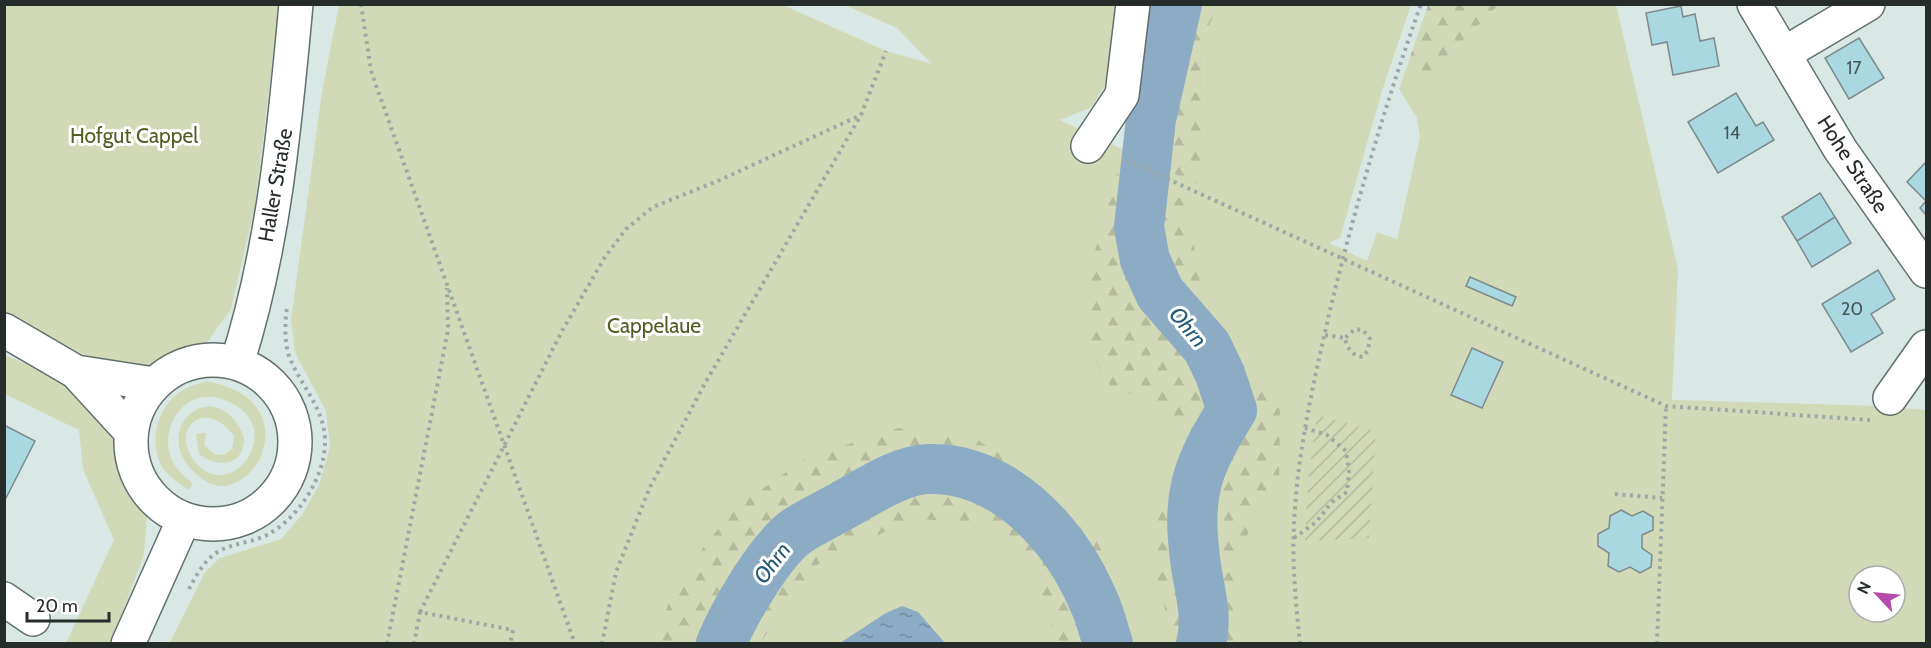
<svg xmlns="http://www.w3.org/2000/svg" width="1931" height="648" font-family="Cabin,sans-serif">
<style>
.green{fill:#d2d9b6;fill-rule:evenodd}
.forest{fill:url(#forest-firs)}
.garden{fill:url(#garden-furrows)}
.water{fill:url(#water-ripples)}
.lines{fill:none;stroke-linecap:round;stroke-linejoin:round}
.river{stroke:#8bacc4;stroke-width:50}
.building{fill:#aad8e0;stroke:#7d8b8e;stroke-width:1.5}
.minor-casing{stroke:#62706d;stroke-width:36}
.major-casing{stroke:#62706d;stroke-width:36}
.path{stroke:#9ca8a5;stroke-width:4;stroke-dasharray:3 4.5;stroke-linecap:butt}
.minor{stroke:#fff;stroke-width:33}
.major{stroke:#fff;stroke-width:33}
.labels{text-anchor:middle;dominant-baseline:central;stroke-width:6;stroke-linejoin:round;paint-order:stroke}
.number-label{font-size:18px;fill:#475758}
.park-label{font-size:21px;fill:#545c24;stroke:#fff}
.street-label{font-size:21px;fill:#262c2a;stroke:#fff}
.water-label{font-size:22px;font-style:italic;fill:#205778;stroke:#fff}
</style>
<defs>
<pattern id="forest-firs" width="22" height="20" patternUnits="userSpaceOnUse" patternTransform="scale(1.5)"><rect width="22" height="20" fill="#d2d9b6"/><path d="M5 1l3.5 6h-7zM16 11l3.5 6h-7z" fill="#b4ba9d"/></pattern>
<pattern id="garden-furrows" width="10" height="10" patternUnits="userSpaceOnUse" patternTransform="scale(1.5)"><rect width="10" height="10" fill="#d2d9b6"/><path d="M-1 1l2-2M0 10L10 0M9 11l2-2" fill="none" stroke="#b4ba9d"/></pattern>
<pattern id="water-ripples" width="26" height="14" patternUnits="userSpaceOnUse" patternTransform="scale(1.5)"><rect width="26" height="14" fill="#8bacc4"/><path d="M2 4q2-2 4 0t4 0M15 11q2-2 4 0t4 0" fill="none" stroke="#718c9f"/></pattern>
</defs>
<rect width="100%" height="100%" fill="#d9e8e4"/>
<path class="green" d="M4,5H279L255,206L231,309L203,348L182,353L159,368H127L90,358L5,313Z
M339,5H783L886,51L932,64L897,28L845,5H1127L1110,77L1092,107L1060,120L1202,186L1204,35L1219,5H1411L1382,91L1340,238L1329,243L1367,261L1377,232L1397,239L1420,137L1417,118L1399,89L1409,60L1420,82L1499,5H1616L1678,269L1672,400L1880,406L1926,410V643L169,644L205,572L220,558L281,539L302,515L319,485L330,447L326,411L295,353L291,320L322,92ZM1859,576H1895V612H1859Z
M4,355L34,367L81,393L121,435L124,464L147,513L144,554L111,643H66L114,540L83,469L79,430L5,394Z
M207,381C222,385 237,389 249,399C280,426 264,477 226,486C216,488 204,481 197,475C145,430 216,369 244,437C245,466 218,469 199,454L196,434L206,433L204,445L214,454L223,455L232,449L234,436C204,396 168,430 196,463C234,507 294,419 218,398C183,389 158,430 172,460C176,470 186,477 193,484L188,490C179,483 169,477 163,468C147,443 158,402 185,389C191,385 200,384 207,381Z"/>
<path class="forest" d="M1142,5H1219L1204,35L1202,186L1126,152Z
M1428,5H1499L1420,82L1409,60Z
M1118,169L1187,202L1205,313L1280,410L1279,484L1235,554L1236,643H1173L1149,542L1188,448L1167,408L1110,386L1091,352L1088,276Z
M898,428L974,438L1047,483L1097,532L1129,643H1057L1031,562L989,526L913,518L815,566L760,643H655L676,582L734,509L806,458Z"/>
<path class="garden" d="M1317,415L1376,431L1369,538L1305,541L1308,482Z"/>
<path class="water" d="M902,606L918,612L945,643H840L886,613Z"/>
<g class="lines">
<path class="river" d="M1177,4L1151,119L1139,227L1145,260L1160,293L1207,347L1220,374L1232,410C1195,469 1186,496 1196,566C1200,593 1208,617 1201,644
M721,644C734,613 770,550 797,531C814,520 832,512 849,502C872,489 901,470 928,469C1005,467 1065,535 1093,600C1100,614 1103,629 1108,644"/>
</g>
<path class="building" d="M1681,6L1683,17L1695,14L1700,41L1714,38L1719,66L1673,75L1667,42L1652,45L1646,13Z
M1859,38L1884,78L1849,99L1825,58Z
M1736,93L1756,126L1763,122L1774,140L1718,173L1688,122Z
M1926,162V201L1907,182Z
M1820,193L1835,217L1797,241L1782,217Z
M1926,201V215L1920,208Z
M1835,217L1851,243L1812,267L1797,241Z
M1878,270L1895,299L1871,314L1883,333L1851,352L1822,304Z
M1470,277L1516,297L1512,306L1466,286Z
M1472,348L1503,362L1482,408L1451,395Z
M4,425L35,441L4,502Z
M1621,510L1632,516L1643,511L1653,517V530L1642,535V548L1652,555L1651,567L1640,573L1630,567L1619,572L1608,566L1609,553L1598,546V534L1609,528L1610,516Z"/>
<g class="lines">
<defs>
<path id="minor" d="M1754,4L1840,149L1926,271
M1785,53L1868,4
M1088,146L1122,95L1133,4
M4,330L76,372L131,432
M76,372L154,384
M1890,398L1926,347
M4,599L33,619"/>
<path id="major" d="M131 442a82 82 0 1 1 164 0a82 82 0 1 1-164 0Z
M237,363C274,248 285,124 296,4
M128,644L184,519"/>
</defs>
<use href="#minor" class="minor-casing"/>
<use href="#major" class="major-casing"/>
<path class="path" d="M361,4L371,71L575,644
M1126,160L1666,406L1870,420
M1325,335L1345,338C1347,348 1352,356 1363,357L1368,350L1370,339L1363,330L1355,329L1345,338
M1615,494L1662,498
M1294,538L1316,522L1332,502L1347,492L1349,472L1346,451L1327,435L1305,428
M189,589C196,576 203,562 216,553C232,542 256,543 272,532C300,515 324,477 325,444C326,409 301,387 289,356C284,340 285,323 287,306
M420,612L562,331L605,257L626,229L653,207L720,180L861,115
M387,644L448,330L447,288
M414,644L420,612L513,630L510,644
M602,644L616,572L650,487L704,385L861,115L886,51
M1300,644C1296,605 1292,565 1294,525C1297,452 1314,381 1330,310C1355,207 1385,105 1421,4
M1657,644L1666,406"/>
<use href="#minor" class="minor"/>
<use href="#major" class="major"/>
</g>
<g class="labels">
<g class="number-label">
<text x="1854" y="68">17</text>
<text x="1732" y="133">14</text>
<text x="1852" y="309">20</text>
</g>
<g class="park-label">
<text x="134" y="135">Hofgut Cappel</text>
<text x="654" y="325">Cappelaue</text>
</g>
<g class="street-label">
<text transform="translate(1853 164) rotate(57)">Hohe Straße</text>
<text transform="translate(275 185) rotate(-80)">Haller Straße</text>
</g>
<g class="water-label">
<text transform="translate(1188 327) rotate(50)">Ohrn</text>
<text transform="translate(772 563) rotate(-53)">Ohrn</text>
</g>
</g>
<rect width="1931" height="648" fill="none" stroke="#262c2a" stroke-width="12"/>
<g transform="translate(1877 594) rotate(296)"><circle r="28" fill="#ffffff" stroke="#a8abaa" stroke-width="1.5"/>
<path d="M0-4.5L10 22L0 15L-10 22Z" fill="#b64bab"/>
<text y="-9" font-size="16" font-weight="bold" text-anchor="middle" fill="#262c2a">N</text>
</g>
<path d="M27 612v9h82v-9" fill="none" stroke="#262c2a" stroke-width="3"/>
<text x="36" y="612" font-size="18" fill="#262c2a" stroke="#ffffff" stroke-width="4.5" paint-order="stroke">20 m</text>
</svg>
